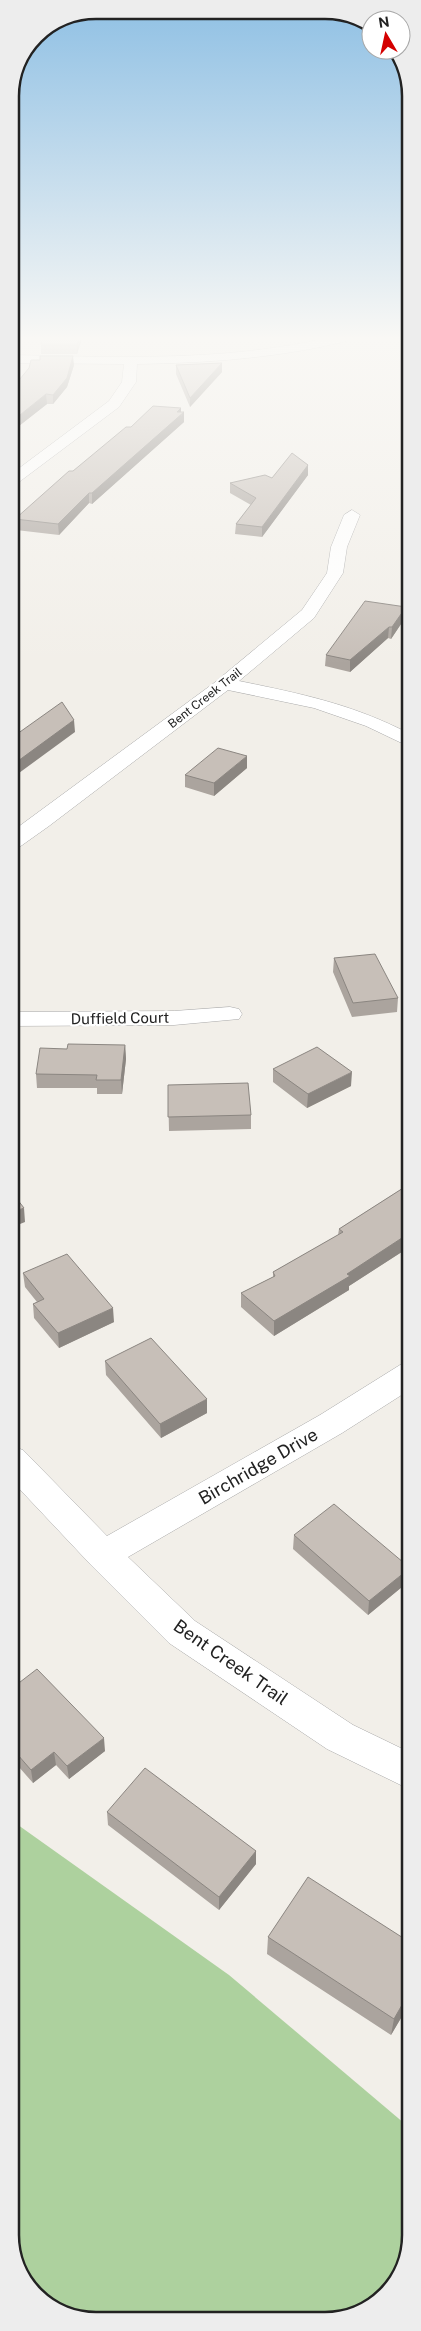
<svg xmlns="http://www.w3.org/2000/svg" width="421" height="2331" font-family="'Public Sans',sans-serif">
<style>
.forest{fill:#add19e}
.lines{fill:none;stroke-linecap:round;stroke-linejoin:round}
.minor-casing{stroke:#a9a9a9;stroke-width:1}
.minor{fill:#fff;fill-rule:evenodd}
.wall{fill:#aba49e}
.shaded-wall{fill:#8b8681}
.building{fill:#c7bfb8;stroke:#8b8681}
.labels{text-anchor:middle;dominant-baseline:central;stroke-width:4.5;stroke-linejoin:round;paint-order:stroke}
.far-street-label{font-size:12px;fill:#222;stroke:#fff}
.street-label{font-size:15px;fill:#222;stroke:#fff}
.near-street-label{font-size:18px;fill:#222;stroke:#fff}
.rim{fill:none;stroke:#222;stroke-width:2.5}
</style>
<rect width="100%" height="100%" fill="#f2efe9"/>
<path class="forest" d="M11,1820L229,1975L411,2129V2241L386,2296L336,2320L78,2319L31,2292L11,2246Z"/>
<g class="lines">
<defs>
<path id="minor" d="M327,338H349L347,341C278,358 208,363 137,364L136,382L119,407L15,485L10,486V475L109,401L122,382L124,364L10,363V355C116,357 223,362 327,338Z
M352,510L360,515L347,547L343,573L314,618L239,681C302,694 352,704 410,734V747L366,726L314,708L228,690L49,826L18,848L10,849V833L214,683L302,610L327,573L331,547L344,515Z
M230,1007L239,1009L242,1014L239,1019L174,1025L10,1026V1012L174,1011Z
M411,1361V1389L342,1433L128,1557L195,1621L353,1725L411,1753V1790L327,1749L169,1643L91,1565L11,1480V1446L23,1450L107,1536L320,1415L400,1365Z"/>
</defs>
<use href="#minor" class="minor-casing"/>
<use href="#minor" class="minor"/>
</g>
<path class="wall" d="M41,338H82L77,354H41Z
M222,363V372L190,407L176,374V365Z
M74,365L67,387L53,404H47L10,433Z
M181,412H184V422L92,504L89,503L59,535L16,530L15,519L73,471L131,427Z
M308,465V475L262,537L235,534L236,524L251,505L230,493V483L272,478Z
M406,607L405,618L391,639L388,638L350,672L325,666L326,655Z
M247,768L214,796L185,787V775Z
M334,958L398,998L397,1012L352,1017L333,972Z
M125,1045L126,1059L122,1094H97V1088H37L36,1074L67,1049Z
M273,1069L351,1086L307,1108L273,1082Z
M168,1085L251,1115V1129L169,1131Z
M411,1183V1246L349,1286V1290L274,1336L241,1307V1293L273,1277V1272L338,1235L339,1229Z
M23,1273L114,1322L59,1348L34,1318L33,1304L37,1302L25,1287Z
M105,1361L207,1413L161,1438L106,1375Z
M294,1535L408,1582L368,1615L293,1549Z
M11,1689L105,1751L69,1779L56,1765L33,1783L11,1758Z
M107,1812L256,1851V1864L219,1910L108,1825Z
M268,1937L411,1943V2001L391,2035L267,1954Z"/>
<path class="shaded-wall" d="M79,338H82L77,354V345Z
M73,356L74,365L67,387L53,404V395Z
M222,363V372L190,407V398Z
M46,394L47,404L10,433V423Z
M181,408V416L184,412V422L92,504V493Z
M308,465V475L262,537V527Z
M89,493V503L59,535L58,524Z
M406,607L405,618L391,639L392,627Z
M389,627L388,638L350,672V660Z
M74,720L75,732L19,773L10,778V765Z
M247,756V768L214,796V783Z
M125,1045L126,1059L122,1094L121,1080Z
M352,1072L351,1086L307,1108L308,1094Z
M24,1208L25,1222L10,1228V1213Z
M411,1232V1246L349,1286V1290L274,1336V1321Z
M113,1308L114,1322L59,1348L58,1333Z
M207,1399V1413L161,1438L160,1424Z
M410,1568L408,1582L368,1615L369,1601Z
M104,1738L105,1751L69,1779L67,1766Z
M54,1752L56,1765L33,1783L31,1770Z
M256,1851V1864L219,1910V1897Z
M411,1989V2001L391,2035L394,2019Z"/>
<path class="building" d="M41,338H79L77,345H41Z
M40,356H73L67,378L53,395L46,394L10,423V391L29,368L31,360H40Z
M222,363L190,398L176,365Z
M153,406L181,408L177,412H184L92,493H89L58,524L15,519L69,471H73L126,427H131Z
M292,453L308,465L262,527L236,524L256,498L230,483L265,475L272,478Z
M365,601L406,607L392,627H389L350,660L326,655Z
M62,702L74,720L18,761L10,765V739Z
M218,748L247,756L214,783L185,775Z
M375,954L398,998L353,1003L334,958Z
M68,1044L125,1045L121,1080H96L97,1075L36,1074L40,1048L67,1049Z
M317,1047L352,1072L308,1094L273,1069Z
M248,1083L251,1115L168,1117V1085Z
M411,1183V1232L347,1274L350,1276L274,1321L241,1293L275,1276L273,1272L343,1232L339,1229Z
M10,1190L24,1208L10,1213Z
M67,1254L113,1308L58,1333L33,1304L44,1299L23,1273Z
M151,1338L207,1399L160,1424L105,1361Z
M334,1504L410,1568L369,1601L294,1535Z
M37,1669L104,1738L67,1766L54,1752L31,1770L11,1747V1689Z
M145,1768L256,1851L219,1897L107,1812Z
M308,1877L411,1943V1989L394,2019L268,1937Z"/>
<linearGradient id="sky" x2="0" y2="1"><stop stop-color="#8fc0e4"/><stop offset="0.51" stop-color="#f9f8f5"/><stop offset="1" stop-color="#f9f8f5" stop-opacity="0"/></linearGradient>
<rect width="421" height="664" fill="url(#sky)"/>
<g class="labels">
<g class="far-street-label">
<text transform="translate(205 698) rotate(-38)">Bent Creek Trail</text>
</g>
<g class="street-label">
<text transform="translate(120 1018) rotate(-1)">Duffield Court</text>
</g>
<g class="near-street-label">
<text transform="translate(258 1466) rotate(-30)">Birchridge Drive</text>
<text transform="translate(231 1662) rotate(35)">Bent Creek Trail</text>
</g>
</g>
<path d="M0 0H421V2331H0ZM96 19H325A77 77 0 0 1 402 96V2235A77 77 0 0 1 325 2312H96A77 77 0 0 1 19 2235V96A77 77 0 0 1 96 19Z" fill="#ededed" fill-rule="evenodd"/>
<path class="rim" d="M96 19H325A77 77 0 0 1 402 96V2235A77 77 0 0 1 325 2312H96A77 77 0 0 1 19 2235V96A77 77 0 0 1 96 19Z"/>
<g transform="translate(386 35) rotate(351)"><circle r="24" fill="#ffffff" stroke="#a7a7a7"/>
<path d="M0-4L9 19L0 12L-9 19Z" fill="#d40000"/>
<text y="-8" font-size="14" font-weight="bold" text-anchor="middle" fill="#222222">N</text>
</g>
</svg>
